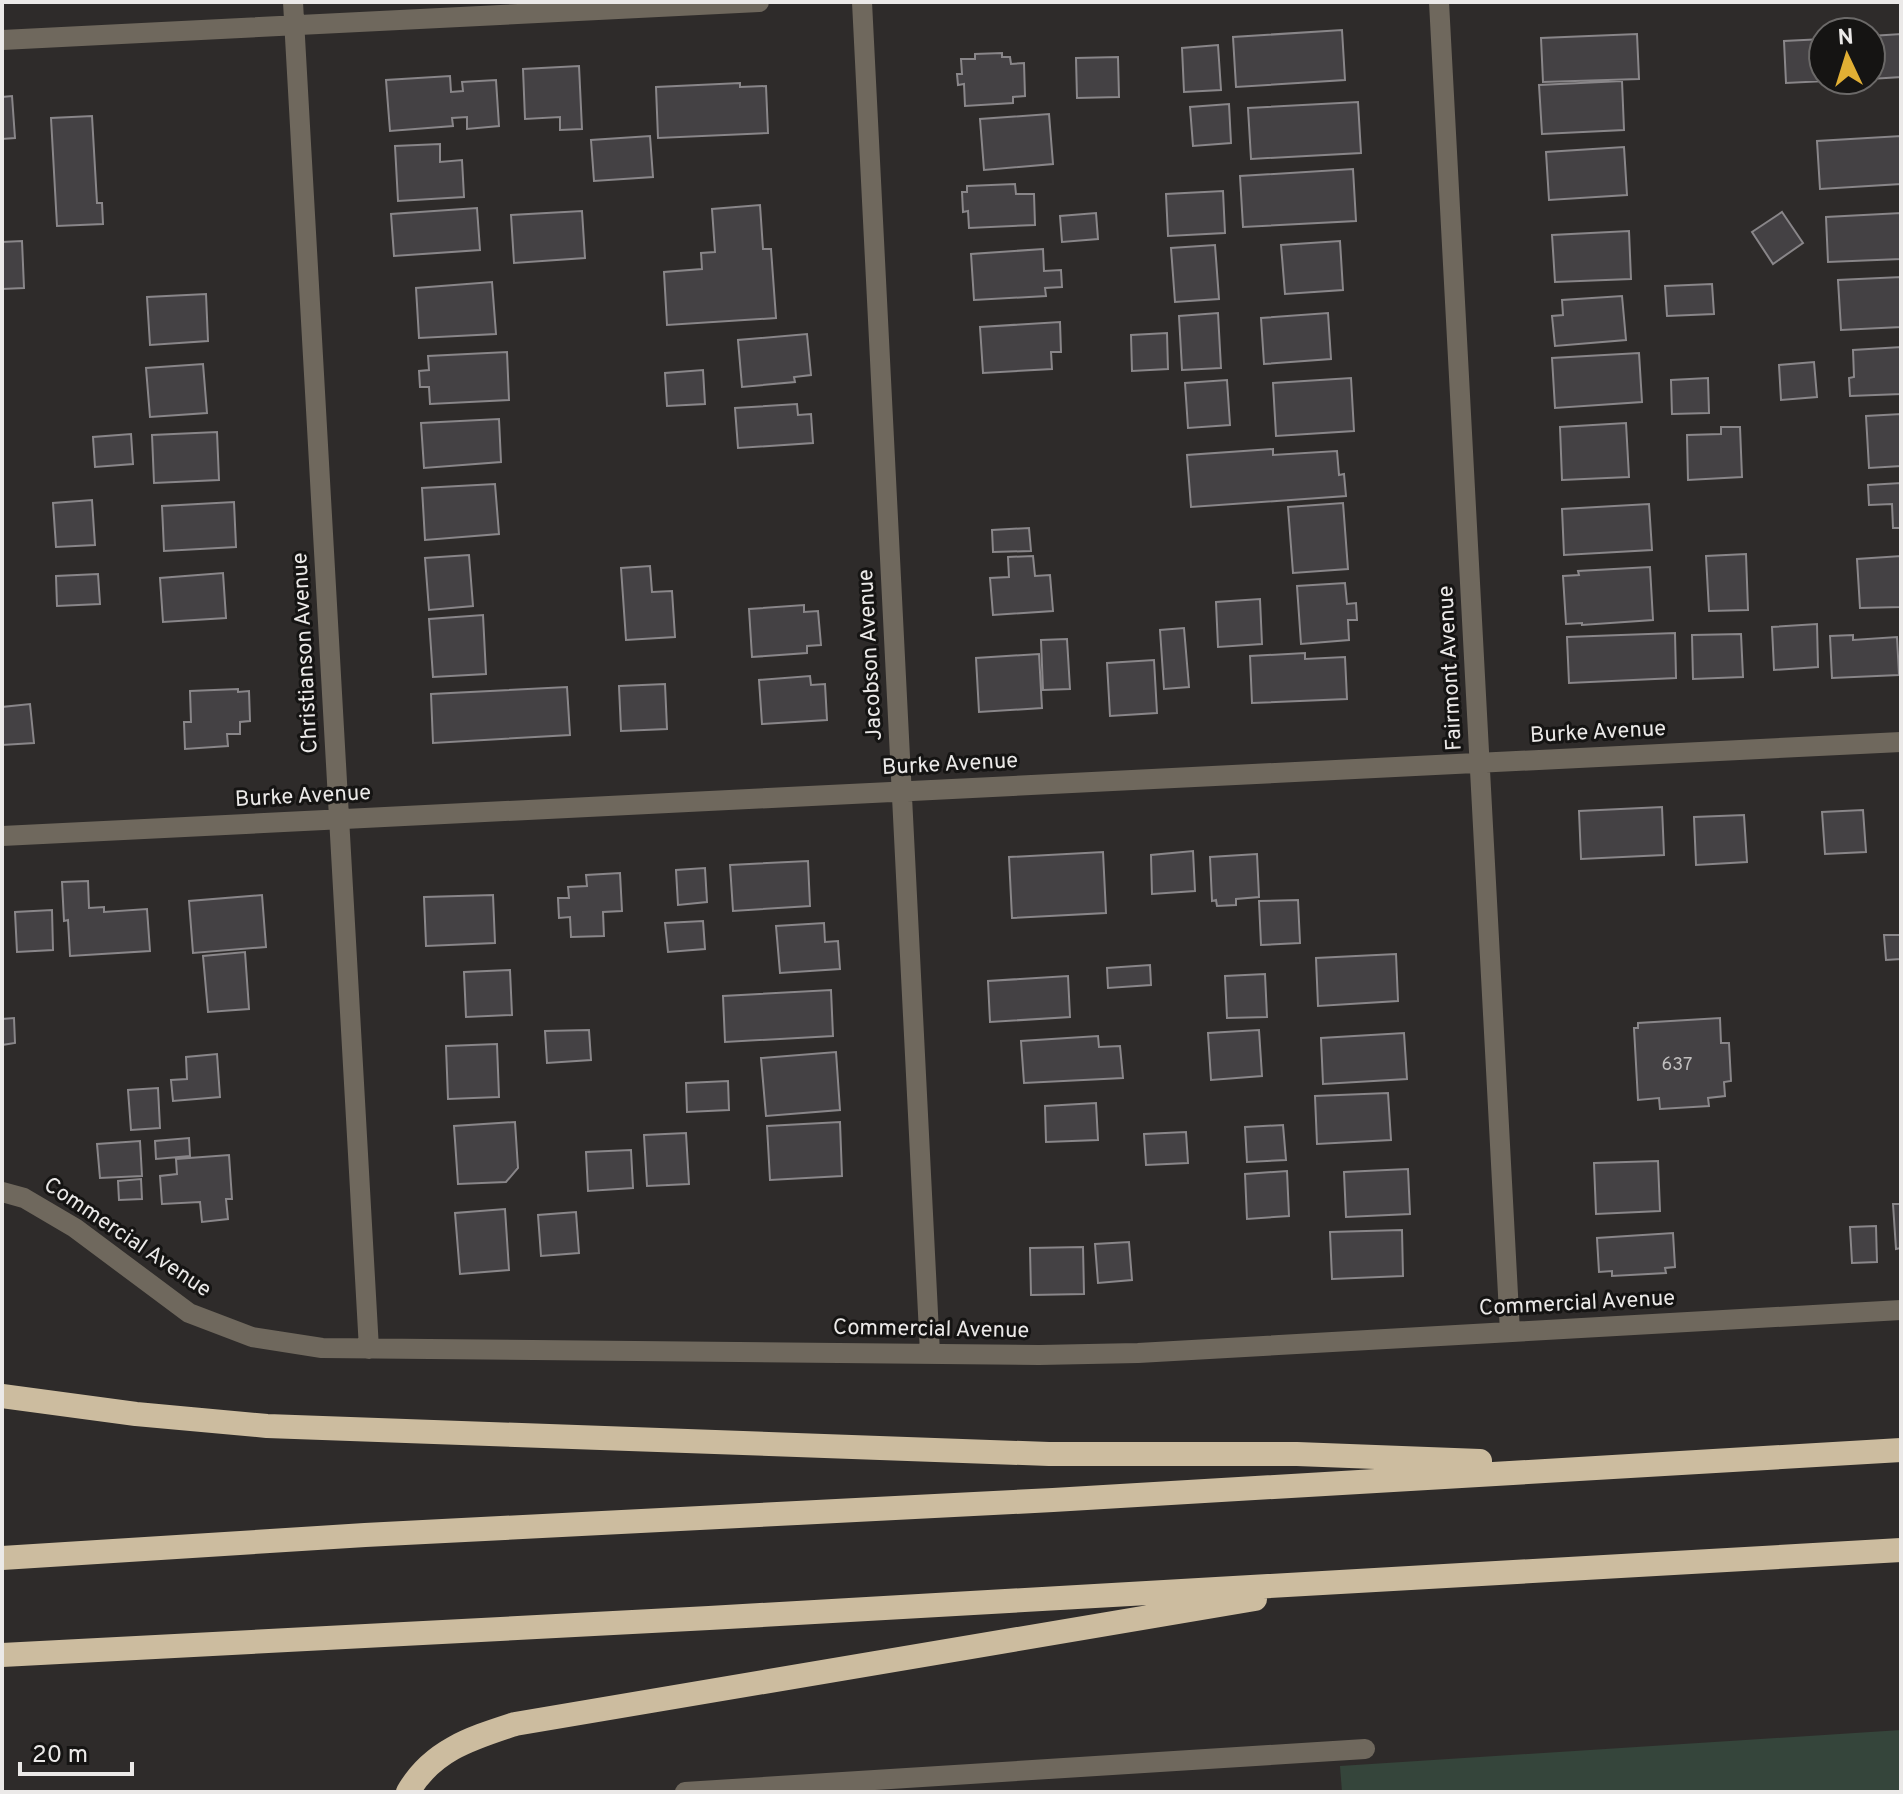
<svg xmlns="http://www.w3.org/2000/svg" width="1903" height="1794" font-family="Overpass,sans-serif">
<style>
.green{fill:#35453b}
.building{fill:#444144;stroke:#898689;stroke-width:2}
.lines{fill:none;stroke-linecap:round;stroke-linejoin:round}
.minor{stroke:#6f685d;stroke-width:20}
.highway{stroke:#ccbc9f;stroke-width:24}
.labels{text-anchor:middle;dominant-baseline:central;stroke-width:6;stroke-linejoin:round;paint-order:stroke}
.number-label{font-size:18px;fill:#c1bfbf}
.street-label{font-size:22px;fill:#ebe9e8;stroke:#151413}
</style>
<rect width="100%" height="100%" fill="#2e2b2a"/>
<path class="green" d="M1901,1730V1792H1342L1340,1766Z"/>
<path class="building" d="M1342,30L1345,80L1236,87L1233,37Z
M1637,34L1639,79L1543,82L1541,38Z
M1901,34V77L1871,79V36Z
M1823,39V80H1846L1786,83L1784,41Z
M1218,45L1221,90L1184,92L1182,48Z
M1002,53V57H1010L1011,64L1024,63L1025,96L1013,97V103L965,106L964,84L958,85L957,74H962L961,59H975V54Z
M1118,57L1119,97L1077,98L1076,58Z
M579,66L582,129L560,130V117L525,119L523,69Z
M450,76L451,92L463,91L462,82L496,80L499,126L467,129V117L452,118L453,126L390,131L386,80Z
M1622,81L1624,130L1542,134L1539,85Z
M740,83V87L766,86L768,133L658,138L656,87Z
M12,96L15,138L2,139V97Z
M1358,102L1361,153L1251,159L1248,108Z
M1229,104L1231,143L1193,146L1190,107Z
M1049,114L1053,164L984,170L980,119Z
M92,116L97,203H102L103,224L57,226L51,118Z
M650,136L653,177L594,181L591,140Z
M1901,136V184L1820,189L1817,141Z
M440,144V162L462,160L464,197L398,201L395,146Z
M1624,147L1627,195L1549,200L1546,152Z
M1353,169L1356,221L1243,227L1240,176Z
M1015,184L1016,194H1034L1035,225L969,228L968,211L963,212L962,192H967V186Z
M1223,191L1225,233L1168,236L1166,194Z
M760,205L763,249H771L776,318L667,325L664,272L702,269L701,253L715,252L712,209Z
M477,208L480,250L394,256L391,214Z
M582,211L585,258L514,263L511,215Z
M1782,212L1803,243L1773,264L1752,232Z
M1096,213L1098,239L1062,242L1060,216Z
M1901,213V259L1828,262L1826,217Z
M1629,231L1631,279L1555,282L1552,235Z
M22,241L24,288L2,289V242Z
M1340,241L1343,290L1285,294L1281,245Z
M1215,245L1219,299L1175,302L1171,248Z
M1043,249L1044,271L1061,270L1062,287L1045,288L1046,296L974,300L971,254Z
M1901,277V327L1841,330L1838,280Z
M492,282L496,334L419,338L416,288Z
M1712,284L1714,314L1667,316L1665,286Z
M206,294L208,341L150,345L147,297Z
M1622,296L1626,340L1555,346L1552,316L1563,315L1562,300Z
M1218,313L1221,368L1182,370L1179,316Z
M1328,313L1331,359L1264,364L1261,318Z
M1060,322L1061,352H1051L1052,369L983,373L980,327Z
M1167,333L1168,369L1132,371L1131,335Z
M807,334L811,375L794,377L795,382L742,387L738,340Z
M1901,347V394L1850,396L1849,378L1854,377L1853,350Z
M507,352L509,400L430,404L429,387H420L419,371L429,370L428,356Z
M1639,353L1642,402L1555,408L1552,358Z
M1814,362L1817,397L1781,400L1779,365Z
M203,364L207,413L150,417L146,368Z
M703,370L705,404L667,406L665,373Z
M1351,378L1354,431L1276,436L1273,383Z
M1708,378L1709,413L1672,414L1671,380Z
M1227,380L1230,425L1188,428L1185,383Z
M797,404L798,415L811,414L813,443L738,448L735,408Z
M1901,414V466L1869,468L1866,416Z
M499,419L501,462L424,468L421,423Z
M1626,423L1629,477L1562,480L1560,427Z
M1721,427H1740L1742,477L1688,480L1687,435L1721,434Z
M217,432L219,480L154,483L152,435Z
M131,434L133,464L95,467L93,437Z
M1273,449V455L1337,451L1339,475L1344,474L1346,496L1191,507L1187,455Z
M1901,483V528H1893L1892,504L1869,505L1868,485Z
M495,484L499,534L425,540L422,488Z
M92,500L95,545L56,547L53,503Z
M234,502L236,547L164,551L162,506Z
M1343,503L1348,569L1293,573L1288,507Z
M1649,504L1652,550L1564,555L1562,509Z
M1029,528L1031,551L993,552L992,530Z
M1746,554L1748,610L1709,611L1706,556Z
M469,555L473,606L429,610L425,558Z
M1033,556L1035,576L1050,575L1053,611L993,615L990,578L1009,577L1008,557Z
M1901,556V607L1860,608L1857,559Z
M650,566L652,592L672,591L675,637L626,640L621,568Z
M1650,567L1653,620L1582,625V623L1566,624L1563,576L1579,575L1578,571Z
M223,573L226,618L163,622L160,578Z
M98,574L100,604L57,606L56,576Z
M1345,583L1347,604L1356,603L1357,620H1348L1349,640L1301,644L1297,586Z
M1260,599L1262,644L1218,647L1216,602Z
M804,605V612L818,611L821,645L807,646V653L752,657L749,609Z
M483,615L486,674L433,677L429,619Z
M1817,624L1818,667L1774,670L1772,627Z
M1184,628L1189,687L1164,689L1160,630Z
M1675,633L1676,678L1569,683L1567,637Z
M1741,634L1743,677L1693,679L1692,635Z
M1853,635V640L1897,637L1899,675L1832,678L1830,636Z
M1067,639L1070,689L1043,690L1041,640Z
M1305,653V659L1345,657L1347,699L1252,703L1250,656Z
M1039,654L1042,708L979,712L976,658Z
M1154,660L1157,713L1110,716L1107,663Z
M810,676L811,685L825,684L827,720L762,724L759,680Z
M665,684L667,729L621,731L619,686Z
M567,687L570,735L433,743L431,694Z
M238,689V692L249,691L250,721L240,722V734H227L228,746L185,749L184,722H191L190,691Z
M30,704L34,743L2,745V707Z
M1662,807L1664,855L1581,859L1579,811Z
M1863,810L1866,852L1825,854L1822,812Z
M1744,815L1747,862L1696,865L1694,817Z
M1193,851L1195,891L1152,894L1151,855Z
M1103,852L1106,913L1012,918L1009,857Z
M1257,854L1259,897L1236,899V905L1217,906L1216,900L1212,901L1210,857Z
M808,861L810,906L733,911L730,865Z
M705,868L707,902L678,905L676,870Z
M620,873L622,911L603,912L604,936L571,937L570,917L559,918L558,898H569L568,887L587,886L586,875Z
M88,881L89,908L104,907V912L147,909L150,951L70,956L68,920L64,921L62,882Z
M262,895L266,947L193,953L189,901Z
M493,895L495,943L426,946L424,897Z
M1298,900L1300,943L1261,945L1259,901Z
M52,910L53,950L17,952L15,912Z
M703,921L705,949L668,952L665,923Z
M824,923L825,942L838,941L840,969L780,973L776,926Z
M1884,935H1901V959L1886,960Z
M245,952L249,1009L208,1012L203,956Z
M1396,954L1398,1001L1318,1006L1316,958Z
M1150,965L1151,985L1108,988L1107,968Z
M510,970L512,1015L466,1017L464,972Z
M1265,974L1267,1017L1227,1018L1225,976Z
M1068,976L1070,1017L990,1022L988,981Z
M831,990L833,1036L725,1042L723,996Z
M14,1018L15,1043L2,1045V1019Z
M1720,1018L1721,1043H1729L1731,1081L1724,1082L1725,1096L1708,1098L1709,1106L1660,1109L1659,1098L1638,1100L1634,1028H1638V1023Z
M589,1030L591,1060L547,1063L545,1031Z
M1259,1030L1262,1076L1211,1080L1208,1033Z
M1404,1033L1407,1079L1323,1084L1321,1038Z
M1098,1036L1099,1047L1120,1046L1123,1078L1024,1083L1021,1041Z
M497,1044L499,1097L448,1099L446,1046Z
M836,1052L840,1110L766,1116L761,1058Z
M217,1054L220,1097L173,1101L171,1080L187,1079L186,1057Z
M728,1081L729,1110L687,1112L686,1083Z
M158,1088L160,1128L131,1130L128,1090Z
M1388,1093L1391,1140L1317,1144L1315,1096Z
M1096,1103L1098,1140L1046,1142L1045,1106Z
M515,1122L518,1168L506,1182L458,1184L454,1126Z
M840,1122L842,1176L770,1180L767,1126Z
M1283,1125L1286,1160L1247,1162L1245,1127Z
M1186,1132L1188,1163L1146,1165L1144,1134Z
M686,1133L689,1184L647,1186L644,1135Z
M189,1138L190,1156L156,1159L155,1141Z
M140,1141L142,1176L100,1178L97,1144Z
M631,1150L633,1188L588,1191L586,1152Z
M229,1155L232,1199H226L228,1219L202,1222L200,1202L162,1204L160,1176L177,1174L176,1159Z
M1658,1161L1660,1211L1596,1214L1594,1163Z
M1408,1169L1410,1214L1346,1217L1344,1172Z
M1287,1171L1289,1216L1247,1219L1245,1174Z
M141,1179L142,1199L119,1200L118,1181Z
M1893,1204H1901V1248L1896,1249Z
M505,1209L509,1270L460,1274L455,1213Z
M576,1212L579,1253L541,1256L538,1215Z
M1876,1226L1877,1262L1852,1263L1850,1227Z
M1402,1230L1403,1276L1332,1279L1330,1232Z
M1673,1233L1675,1267L1665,1268L1666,1273L1612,1276V1271L1599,1272L1597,1238Z
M1129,1242L1132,1280L1098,1283L1095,1244Z
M1083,1247L1084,1294L1031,1295L1030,1248Z"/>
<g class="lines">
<path class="minor" d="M293,2L369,1349
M862,2L930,1353
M1439,2L1510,1332
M2,40L759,2
M2,836L1901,742
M2,1192L24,1198L75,1228L189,1313L252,1337L322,1348L1039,1355L1138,1353L1901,1310
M685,1792L1365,1749"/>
<path class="highway" d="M2,1396L136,1414L267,1426L1049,1454H1297L1480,1461
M2,1558L365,1535L1053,1500L1901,1450
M2,1655L709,1618L1901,1550
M408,1792C432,1750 472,1738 515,1724L1255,1599"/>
</g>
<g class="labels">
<g class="number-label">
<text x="1677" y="1065">637</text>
</g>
<g class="street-label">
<text transform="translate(306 653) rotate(-93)">Christianson Avenue</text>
<text transform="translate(871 655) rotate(-93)">Jacobson Avenue</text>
<text transform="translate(1451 668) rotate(-93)">Fairmont Avenue</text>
<text transform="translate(1598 733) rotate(-3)">Burke Avenue</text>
<text transform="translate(950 765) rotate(-3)">Burke Avenue</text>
<text transform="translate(303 797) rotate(-3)">Burke Avenue</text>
<text transform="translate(127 1238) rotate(34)">Commercial Avenue</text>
<text transform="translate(1577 1304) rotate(-3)">Commercial Avenue</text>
<text transform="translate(931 1330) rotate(1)">Commercial Avenue</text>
</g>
</g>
<rect width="1903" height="1794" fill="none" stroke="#ebe9e8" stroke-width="8"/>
<g transform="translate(1847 56) rotate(356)"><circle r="38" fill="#151413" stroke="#6b6968" stroke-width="2"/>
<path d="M0-6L14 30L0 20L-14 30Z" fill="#e1af34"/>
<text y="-12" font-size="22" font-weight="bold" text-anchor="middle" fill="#ebe9e8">N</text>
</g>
<path d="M20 1762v12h112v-12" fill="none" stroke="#ebe9e8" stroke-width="4"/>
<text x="32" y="1762" font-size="24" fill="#ebe9e8" stroke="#151413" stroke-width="6" paint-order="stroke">20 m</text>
</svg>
